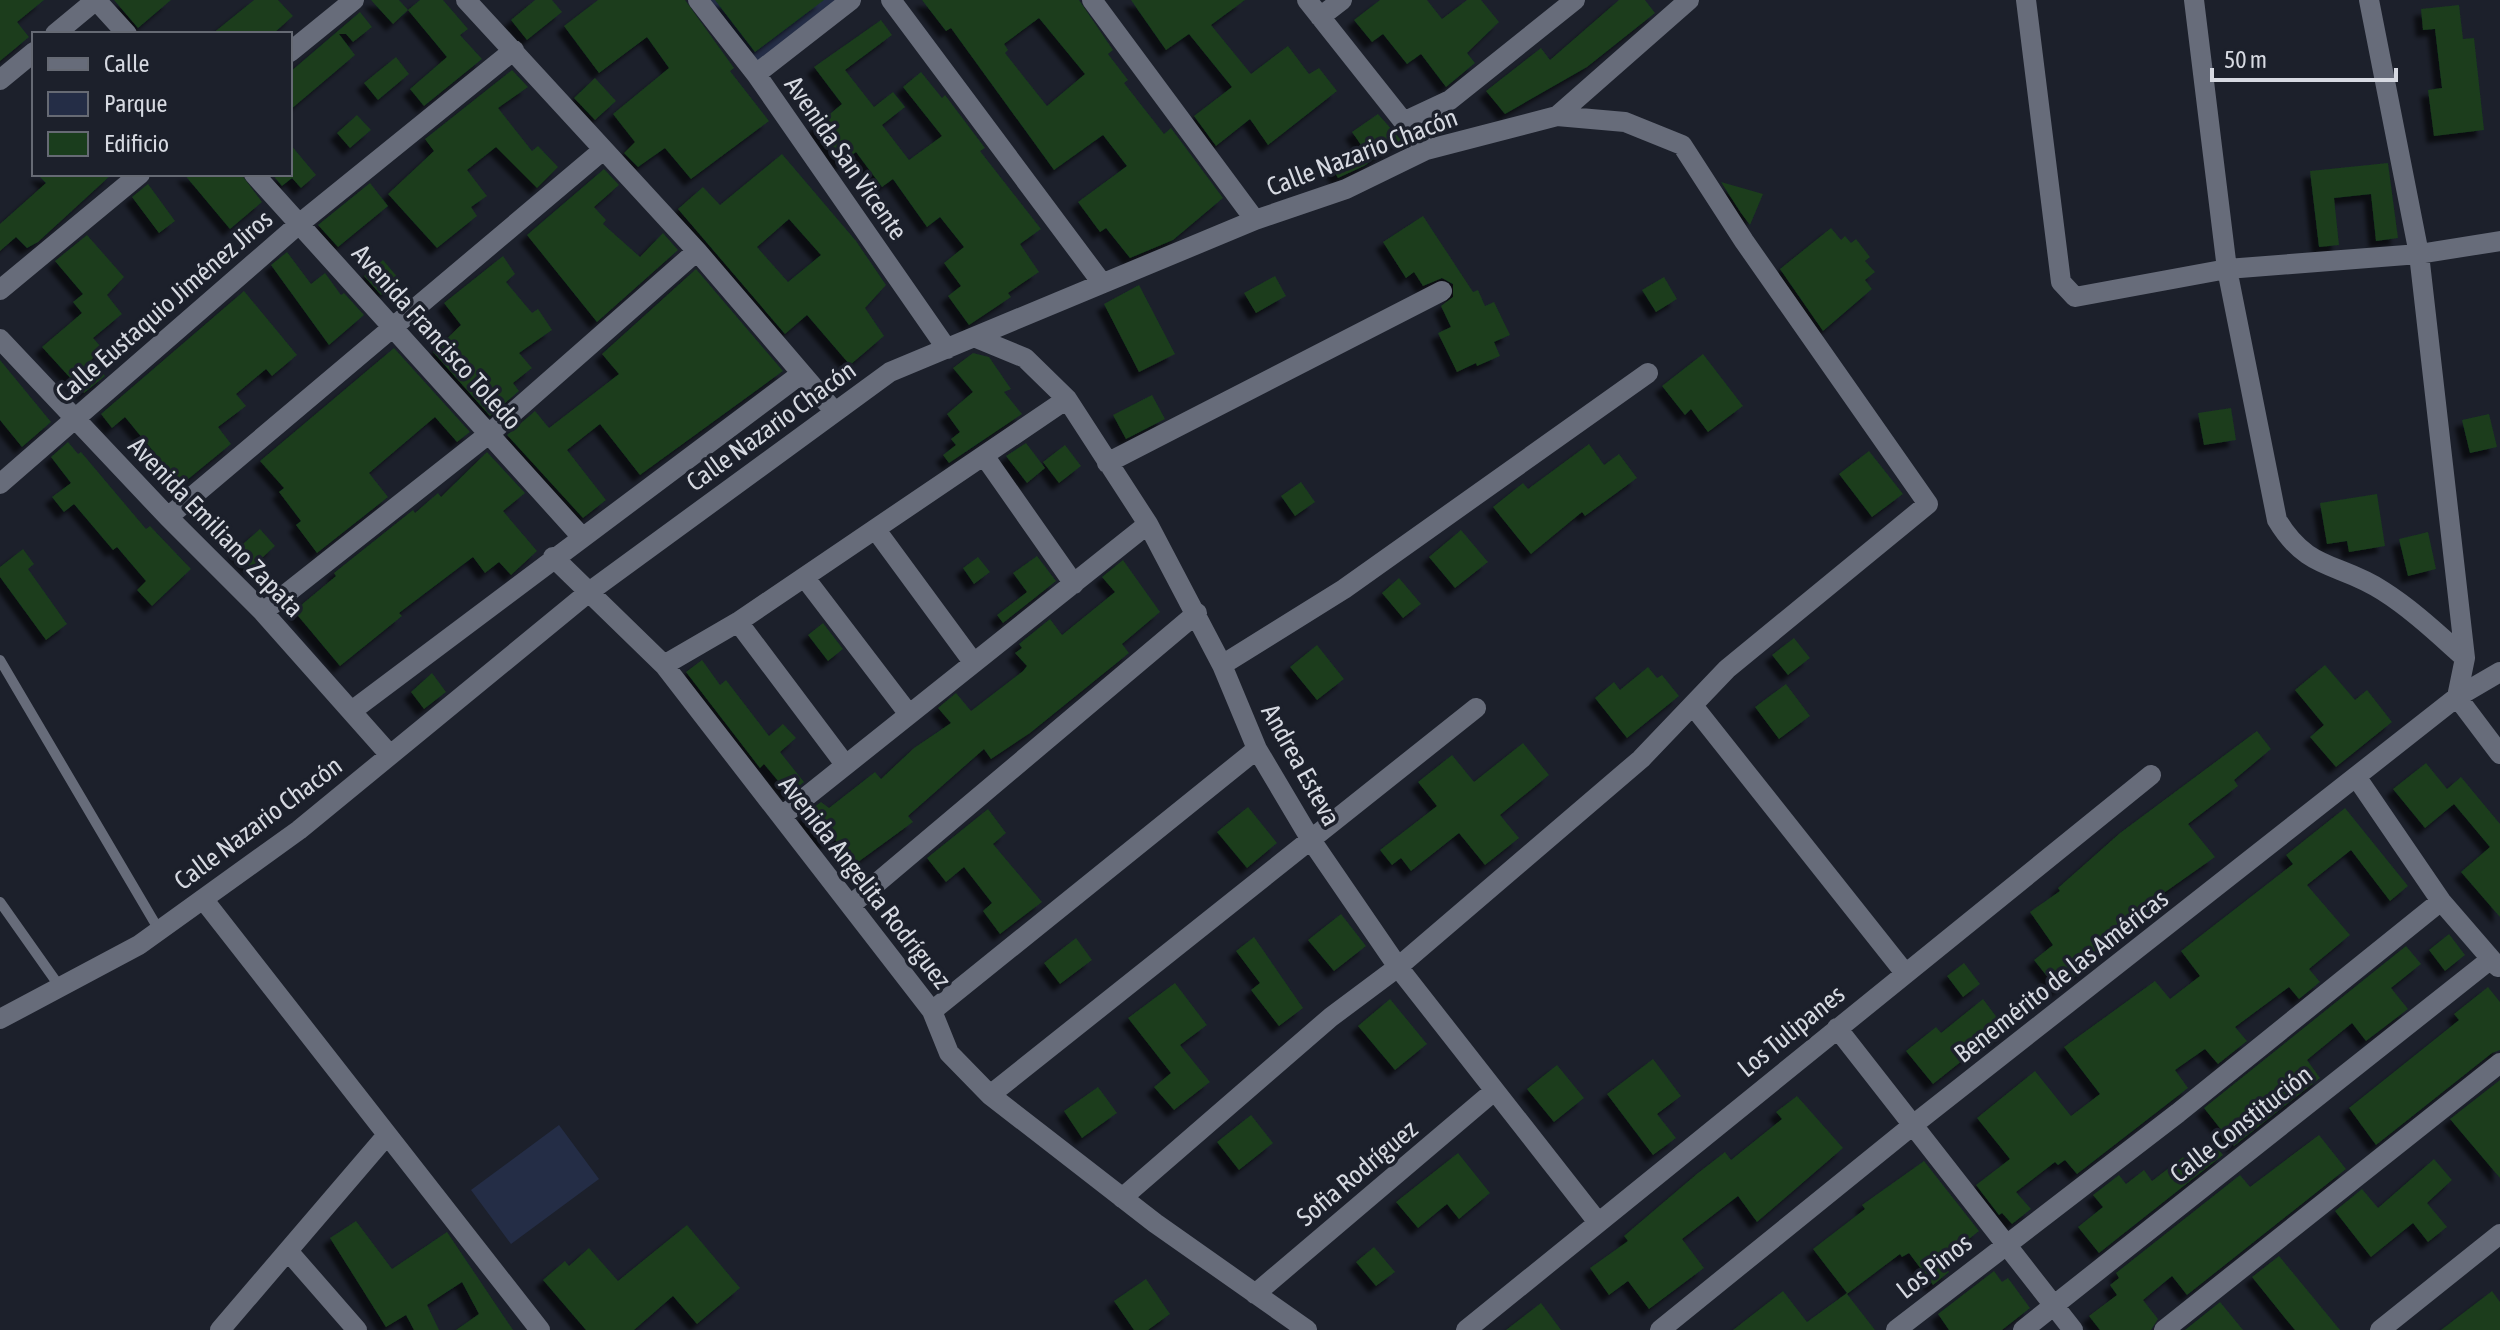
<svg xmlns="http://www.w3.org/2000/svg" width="2500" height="1330" viewBox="0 0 2500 1330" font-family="'Asap Condensed',sans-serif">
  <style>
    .green { fill: #242d46 }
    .building { fill: #1a3d1d; fill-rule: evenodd; filter: url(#shadow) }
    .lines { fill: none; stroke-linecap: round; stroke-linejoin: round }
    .lane { stroke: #676c7a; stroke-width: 10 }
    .street { stroke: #676c7a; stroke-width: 20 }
    .labels { text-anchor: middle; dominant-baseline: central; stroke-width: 7; stroke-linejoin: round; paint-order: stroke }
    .street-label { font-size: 26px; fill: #d6d9e1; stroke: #1c202b }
  </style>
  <defs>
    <filter id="shadow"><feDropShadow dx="-7" dy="7" stdDeviation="2" flood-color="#0009"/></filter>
  </defs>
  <rect width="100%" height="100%" fill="#1c202b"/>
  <path class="green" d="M698 0H851L756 74Z
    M559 1125 599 1179 511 1244 471 1190Z"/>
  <path class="building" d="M0 0H44L17 22 29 37 0 61Z
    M114 0H171L138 28Z
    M254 0H278L293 16 273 34H212Z
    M371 0H399L408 10 393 24Z
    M420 0H443L468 29 460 35 482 59 424 106 410 89 447 57 408 10Z
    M535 0H552L562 12 527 40 511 20Z
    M598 0H685L734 68 730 71 769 121 691 179 665 148 638 167 624 153 635 142 613 114 669 68 647 37 599 73 564 26Z
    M715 0H824L755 52Z
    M922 0H1079L1113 50 1108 54 1128 80 1124 83 1164 134 1171 128 1223 198 1173 240 1130 258 1106 228 1100 232 1078 202 1127 166 1103 135 1054 170 951 28 946 31ZM1039 18 1085 74 1047 106 1005 53 1008 50 1004 44Z
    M1131 0H1245L1211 25 1251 74 1288 46 1309 74 1319 68 1337 91 1268 145 1250 119 1216 146 1194 116 1232 87 1189 34 1166 50Z
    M1380 0H1427L1442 19 1467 0H1481L1499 22 1467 53 1475 63 1446 87 1421 54 1407 64 1383 34 1372 42 1354 20Z
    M1619 0H1645L1655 13 1587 67 1505 114 1486 91 1541 48 1550 60Z
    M2459 5 2463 39 2474 38 2484 130 2434 136 2428 90 2442 88 2435 29 2423 30 2421 9Z
    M360 12 372 27 353 42 346 34H339L355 55 290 110V72Z
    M881 20 892 35 845 70 874 107 893 92 905 107 882 125 909 160 942 136 903 87 921 72 942 98 945 95 985 148 980 151 1041 229 1020 244 1039 272 1008 293 1011 297 969 325 948 296 961 286 944 263 964 247 940 217 927 227 893 179 882 187 856 152 841 164 814 127 842 104 814 67Z
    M396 57 409 74 378 100 364 83Z
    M512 70 528 87 498 108 532 151 538 146 558 167 537 188 496 147 467 170 487 196 471 207 477 216 437 248 388 194 434 151 425 139Z
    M595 78 616 101 595 120 574 98Z
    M1378 114 1401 140 1364 166 1338 178 1329 162 1361 145 1352 132Z
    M357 115 371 130 350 148 337 133Z
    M290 144 316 175 301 188 292 178 282 186 272 174H290Z
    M782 154 856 241 886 285 865 308 884 336 850 365 807 315 785 334 678 209 703 187 720 205ZM789 219 821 255 788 282 757 247Z
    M2388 163 2398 238 2376 241 2371 194 2334 198 2339 245 2319 247 2310 171Z
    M604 169 619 185 594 207 606 220 603 224 640 257 663 233 678 250 597 322 527 235Z
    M37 174H112L38 242 27 248 16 237 0 251V224L46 183Z
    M184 174H241L262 202 230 229Z
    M1721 182 1763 194 1750 225 1741 213Z
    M370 183 388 206 338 247 318 225Z
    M148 184 175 221 159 233 132 197Z
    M1423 216 1473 292 1478 290 1485 306 1494 302 1510 335 1494 342 1500 356 1477 366 1476 363 1457 372 1438 333 1451 327 1441 306 1453 297V284L1442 278 1423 286 1414 272 1406 278 1383 242Z
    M1831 228 1841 240 1845 236 1851 243 1856 239 1870 257 1865 261 1875 272 1865 280 1872 289 1823 331 1780 269Z
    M87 235 124 277 107 295 122 314 93 338 103 349 91 360 105 376 84 393 42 347 82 313 73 302 83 294 55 261Z
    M287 252 311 284 325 273 341 295 344 293 364 315 329 345 271 265Z
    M503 256 515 274 506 282 532 313 538 309 552 330 519 353 532 368 513 383 519 391 490 416 433 352 461 325 444 303Z
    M383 260 399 279 381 295 364 276Z
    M696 269 783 371 640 475 600 424 567 450 606 500 583 518 507 435 535 411 549 428 619 374 602 354Z
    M1275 276 1286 296 1256 313 1244 293Z
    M1664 277 1677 299 1656 312 1642 290Z
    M1139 285 1175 354 1139 372 1104 304Z
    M244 291 297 355 272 376 266 369 236 394 246 406 218 427 231 444 181 485 125 417 112 428 101 414Z
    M394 348 470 432 457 442 435 417 369 473 388 497 317 553 296 525 301 521 279 492 284 488 260 461Z
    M973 353 989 357 1011 389 1004 392 1022 414 949 463 943 455 956 445 951 439 960 432 947 414 973 392 953 368Z
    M1703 354 1743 406 1708 432 1691 409 1685 415 1662 386Z
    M0 360 51 422 22 447 0 420Z
    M1152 395 1165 419 1126 439 1113 415Z
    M2231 408 2236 440 2204 445 2198 413Z
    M2489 414 2497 447 2470 453 2462 420Z
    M68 442 78 454 81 452 146 529 150 526 191 569 152 606 137 590 146 581 117 547 113 550 74 504 64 512 52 497 71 483 51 457Z
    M1026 443 1045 468 1027 483 1006 456Z
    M1589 444 1604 465 1619 454 1637 478 1585 516 1582 512 1531 554 1493 507 1523 483 1528 489Z
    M1065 445 1081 466 1059 483 1043 462Z
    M1869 451 1903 494 1872 517 1839 474Z
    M487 452 525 493 503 511 537 551 511 575 499 562 485 573 473 557 399 613 402 616 340 666 294 611 336 576 334 573 413 510 415 513 438 493 441 497Z
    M1301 482 1315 502 1295 516 1281 496Z
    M2377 494 2385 546 2349 552 2347 541 2327 544 2320 503Z
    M260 529 275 546 251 568 235 551Z
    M1461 530 1488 562 1455 588 1429 557Z
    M2428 532 2436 569 2408 576 2399 539Z
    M23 549 34 564 28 569 67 624 46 640 0 577V567Z
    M1037 556 1056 581 1003 623 997 615 1027 592 1013 573Z
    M978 557 990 572 974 584 963 568Z
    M1123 560 1160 612 1122 644 1129 653 1030 733 991 759 984 749 908 816 913 822 854 865 833 837 822 845 803 819 805 814 821 802 829 808 875 772 881 779 914 748 951 723 938 708 956 693 971 711 1023 671 1027 666 1015 653 1022 648 1019 644 1050 619 1062 635 1115 592 1102 577Z
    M1399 578 1421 604 1403 618 1382 593Z
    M823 623 843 649 828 661 808 635Z
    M1794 638 1810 658 1788 675 1772 655Z
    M1317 645 1344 679 1317 700 1290 667Z
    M702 660 720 685 726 680 769 736 783 724 796 738 780 752 804 782 789 794 764 764 760 768 686 672Z
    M2325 665 2355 700 2367 690 2392 722 2336 767 2310 737 2324 725 2295 690Z
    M1648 667 1657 678 1662 675 1679 696 1627 738 1595 698 1614 682 1620 690Z
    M432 673 446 692 424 709 411 692Z
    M1786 684 1810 716 1779 739 1755 707Z
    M2257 731 2271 749 2234 780 2238 786 2188 824 2215 857 2151 902 2155 906 2088 958 2092 963 2058 990 2034 960 2053 945 2030 912 2060 891 2058 888 2120 833Z
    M1523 743 1549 775 1500 815 1519 838 1485 865 1459 833 1411 871 1401 858 1392 865 1380 850 1437 806 1418 782 1452 755 1474 782Z
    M2426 763 2447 789 2461 777 2500 824V917L2461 872 2490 847 2454 804 2425 828 2393 789Z
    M1248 807 1277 843 1247 868 1217 832Z
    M2345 808 2408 886 2390 901 2351 850 2307 885 2350 935 2309 969 2320 982 2299 999 2289 987 2235 1027 2247 1041 2218 1064 2205 1049 2175 1070 2188 1088 2077 1174 2065 1160 2058 1165 2055 1162 2016 1192 2031 1209 2012 1224 2002 1213 1999 1215 1976 1185 2010 1159 1977 1118 2035 1071 2071 1116 2100 1094 2064 1047 2155 981 2170 999 2200 976 2181 951 2293 864 2286 855Z
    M988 809 1006 833 993 844 1042 902 1000 934 983 911 992 903 964 867 946 882 927 858Z
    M1341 914 1366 946 1334 971 1308 940Z
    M2449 934 2465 955 2445 971 2429 950Z
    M1254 937 1303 1008 1279 1026 1251 990 1260 983 1236 951Z
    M1076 938 1092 960 1060 984 1044 963Z
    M2406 946 2421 964 2391 988 2408 1009 2366 1041 2352 1023 2307 1060 2320 1078 2234 1146 2204 1108Z
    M1964 963 1980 984 1963 997 1947 976Z
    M1175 983 1207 1025 1180 1045 1210 1082 1174 1110 1154 1087 1171 1073 1128 1018Z
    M2488 987 2500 1002V1050L2492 1053 2376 1145 2349 1108 2459 1020 2454 1014Z
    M1390 999 1427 1044 1395 1070 1358 1026Z
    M1983 999 2007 1031 1990 1044 1987 1041 1933 1084 1906 1051 1936 1027 1941 1033Z
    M1653 1059 1681 1096 1657 1114 1676 1138 1653 1155 1607 1094Z
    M1557 1065 1584 1098 1554 1122 1527 1089Z
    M2500 1080V1178L2450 1119Z
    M1098 1087 1117 1113 1082 1138 1064 1111Z
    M1797 1096 1843 1148 1757 1222 1738 1196 1682 1239 1704 1268 1649 1309 1628 1281 1609 1295 1590 1268 1628 1241 1624 1236 1698 1173 1725 1152 1731 1160 1782 1119 1776 1112Z
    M1251 1115 1273 1143 1239 1170 1217 1142Z
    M2319 1135 2346 1169 2187 1295 2172 1276 2143 1300 2158 1319 2151 1330H2100L2089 1316 2117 1295 2110 1285 2119 1278 2116 1273 2240 1175 2250 1187Z
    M2214 1144 2223 1155 2099 1253 2078 1227 2103 1207 2093 1195 2119 1175 2126 1184 2144 1170 2152 1181 2183 1157 2188 1163Z
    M1458 1153 1490 1193 1459 1219 1447 1204 1418 1228 1396 1202Z
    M2434 1159 2452 1180 2427 1203 2447 1227 2428 1242 2413 1223 2371 1257 2335 1211 2362 1189 2378 1208Z
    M1924 1161 1979 1231 1941 1261 1949 1272 1933 1285 1909 1253 1902 1257 1900 1254 1847 1294 1875 1330H1733L1783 1291 1807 1322 1847 1293 1813 1249 1865 1209 1862 1205Z
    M356 1221 392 1269 447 1232 513 1330H456L479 1314 462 1282 427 1305 439 1330H414L406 1315 386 1327 330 1238Z
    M687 1225 740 1288 697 1324 673 1296 634 1330H586L543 1280 565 1261 569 1266 589 1248 618 1281Z
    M1374 1247 1395 1272 1376 1286 1356 1262Z
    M2279 1256 2312 1296 2340 1330H2295L2285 1318 2252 1277Z
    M1994 1271 2002 1282 2008 1278 2030 1308 2002 1330H1949L1938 1314Z
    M1146 1279 1170 1314 1148 1330H1134L1114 1301Z
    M2492 1291 2500 1302V1330H2441Z
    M2220 1302 2243 1330H2185Z
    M1541 1303 1561 1330H1506Z"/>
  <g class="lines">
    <path class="lane" d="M0 660 159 930
      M0 902 60 987"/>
    <path class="street" d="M96 0 127 34
      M466 0 697 251 834 411
      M698 0 756 74 947 349
      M891 0 1102 283
      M1092 0 1255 220
      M1307 0 1426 150
      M2026 0 2061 282 2075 297 2227 269 2419 254 2500 241
      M2194 0 2227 269 2277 520C2308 572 2339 562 2383 591 2413 610 2439 635 2465 658
      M2369 0 2419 254 2465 658 2457 697 2500 754
      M1320 17 1342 0
      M55 34 96 0
      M290 52 354 0
      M756 74 851 0
      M0 80 34 52
      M1557 116 1689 0
      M1403 122 1450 100 1575 0
      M254 174 581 536
      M0 290 140 174
      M974 337 1025 358 1067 399 1148 524 1222 665 1257 749 1311 840 1398 967 1597 1221
      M0 339 168 517 263 612 390 755
      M985 457 1074 584
      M1107 463 1442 291
      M0 484 299 224 514 50
      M168 517 603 150
      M876 530 973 662
      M553 557 664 665 932 1011 949 1053 990 1095 1155 1223 1307 1330
      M805 578 908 713
      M263 612 490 433 697 251
      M738 622 844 763
      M664 665 738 622 1067 399
      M1222 665 1344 589 1648 373
      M1694 707 1905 973
      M353 710 801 374
      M2357 778 2441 901 2498 967
      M782 816 1148 524
      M203 899 540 1330
      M852 904 1197 613
      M932 1011 1257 749
      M0 1019 139 945 299 830 589 592 890 372 1255 220 1346 189 1426 150 1557 116 1625 122 1682 145 1744 241 1928 504 1727 669 1641 759 1398 967 1331 1017 1122 1198
      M1837 1028 2073 1330
      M990 1095 1476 708
      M288 1251 357 1330
      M1255 1294 1493 1092
      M220 1330 387 1135
      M1466 1330 2151 775
      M1660 1330 1913 1125 2457 697 2500 672
      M1896 1330 2178 1113 2441 901
      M2023 1330 2491 959
      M2164 1330 2500 1063
      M2380 1330 2500 1234"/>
  </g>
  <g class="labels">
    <g class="street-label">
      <text transform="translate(1362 152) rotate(-21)">Calle Nazario Chacón</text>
      <text transform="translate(846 158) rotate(55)">Avenida San Vicente</text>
      <text transform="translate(164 306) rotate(-41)">Calle Eustaquio Jiménez Jiros</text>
      <text transform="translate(437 337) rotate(48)">Avenida Francisco Toledo</text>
      <text transform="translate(771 426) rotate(-36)">Calle Nazario Chacón</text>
      <text transform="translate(216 527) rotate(46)">Avenida Emiliano Zapata</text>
      <text transform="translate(1301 765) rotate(61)">Andrea Esteva</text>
      <text transform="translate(258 823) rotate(-37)">Calle Nazario Chacón</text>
      <text transform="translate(865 882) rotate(52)">Avenida Angelita Rodríguez</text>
      <text transform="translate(2061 976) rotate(-38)">Benemérito de las Américas</text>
      <text transform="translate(1791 1031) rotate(-39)">Los Tulipanes</text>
      <text transform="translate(2241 1124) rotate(-38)">Calle Constitución</text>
      <text transform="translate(1357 1173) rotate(-40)">Sofia Rodríguez</text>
      <text transform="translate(1934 1266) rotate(-38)">Los Pinos</text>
    </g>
  </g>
  <rect x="32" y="32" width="260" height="144" fill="#1c202b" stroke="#666a74" stroke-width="2"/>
  <rect x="48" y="58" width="40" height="12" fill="#676c7a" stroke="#666a74" stroke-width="2"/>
  <text x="104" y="72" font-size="24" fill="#d6d9e1">Calle</text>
  <rect x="48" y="92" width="40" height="24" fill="#242d46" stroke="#666a74" stroke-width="2"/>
  <text x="104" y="112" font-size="24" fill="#d6d9e1">Parque</text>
  <rect x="48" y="132" width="40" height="24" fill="#1a3d1d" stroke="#666a74" stroke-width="2"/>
  <text x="104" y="152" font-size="24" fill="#d6d9e1">Edificio</text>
  <path d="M2212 68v12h184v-12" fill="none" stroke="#d6d9e1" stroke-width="4"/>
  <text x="2224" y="68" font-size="24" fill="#d6d9e1" stroke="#1c202b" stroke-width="6" paint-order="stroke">50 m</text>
</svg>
